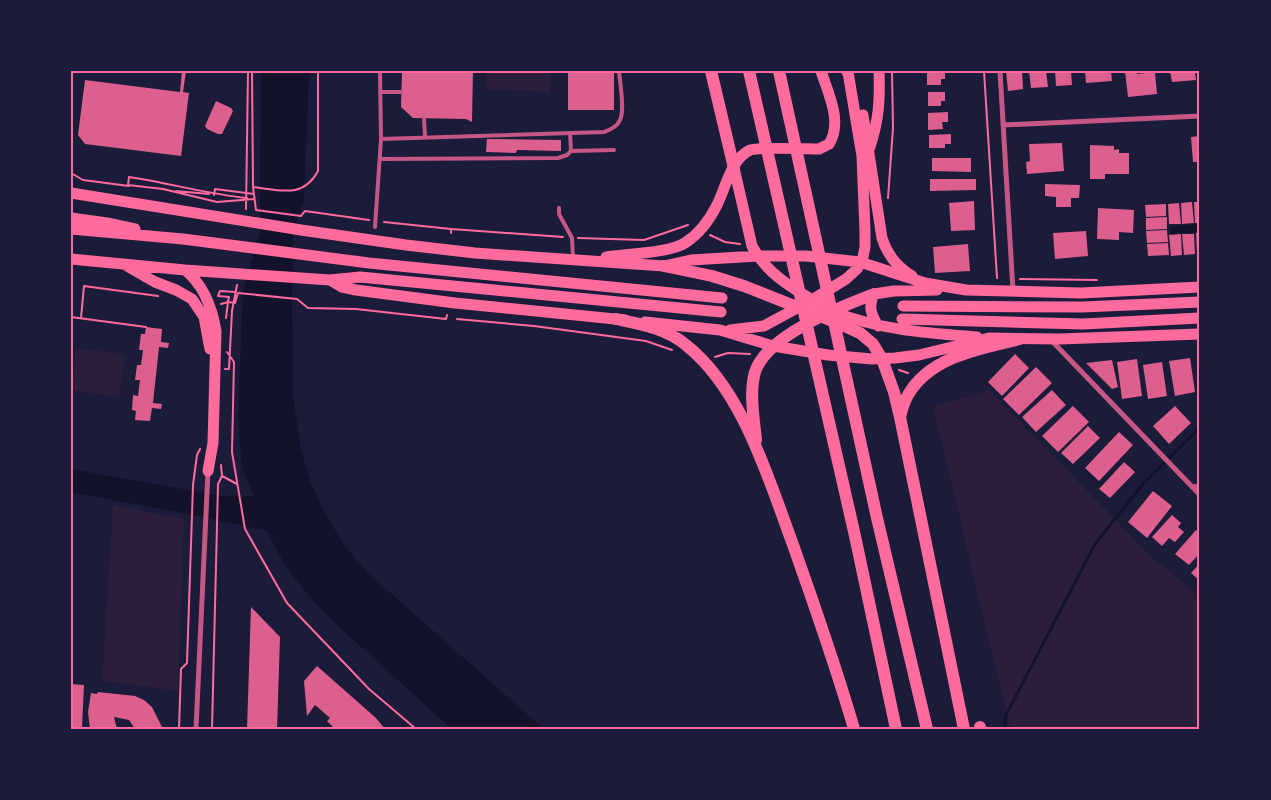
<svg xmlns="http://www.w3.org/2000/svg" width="1271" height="800" viewBox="0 0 1271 800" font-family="'Noto Sans',sans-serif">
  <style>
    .green { fill: #2a1e3b }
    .water { fill: #12122b }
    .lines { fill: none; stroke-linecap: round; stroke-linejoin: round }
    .stream { stroke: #12122b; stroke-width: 3 }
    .building { fill: #dd5f8e }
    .path { stroke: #ff6b9d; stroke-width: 2 }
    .service { stroke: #c65784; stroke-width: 4 }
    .minor { stroke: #c65784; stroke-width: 5 }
    .trunk { stroke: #ff6b9d; stroke-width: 11 }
    .motorway { stroke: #ff6b9d; stroke-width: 12 }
    .neatline { fill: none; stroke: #ff6b9d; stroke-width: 2 }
  </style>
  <rect width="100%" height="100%" fill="#1b1b3a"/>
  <path class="green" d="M486 71H551L550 92 486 89Z
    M76 348 125 354 119 397 71 390Z
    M989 390 1150 555 1200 597V729H1010L933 406Z
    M113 505 184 519 178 691 102 681Z"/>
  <path class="water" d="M261 71H309L304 199 293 236 292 296 293 396 301 449 310 481 324 512 344 545 369 574 544 729H452C424 704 397 679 369 654 330 618 288 582 268 531L193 515 71 492V469L221 496H254L242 468 238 417 243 290 260 232Z
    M1200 224V232L1170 234V227Z"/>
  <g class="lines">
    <path class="stream" d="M1004 729 1006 715 1095 544 1142 485 1200 428"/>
  </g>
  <path class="building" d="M182 71H186L183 92 189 93 181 156 85 144 78 135 85 80 180 92Z
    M402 71H473L472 122 466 119 413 118 401 107Z
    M568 71H614V110H568Z
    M927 71H945V79H941V85H927Z
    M1006 71H1022L1023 89 1008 91Z
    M1029 71H1046L1048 87 1031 88Z
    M1055 71H1071L1072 85 1056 86Z
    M1085 71H1111L1112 81 1086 83Z
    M1125 71H1136L1137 74 1155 72 1157 94 1128 97Z
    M1170 71H1195L1196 80 1172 82Z
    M928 92H945V101H941V106H928Z
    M216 101 231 108 233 111 222 134H218L207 129 205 126Z
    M948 112V122H942L943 129 928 130V113Z
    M951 134V144H945V148H929V135Z
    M1200 136V162H1193L1191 137Z
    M487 139 561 140V151L517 150 516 153 486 152Z
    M1062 143 1064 171 1027 174 1026 162 1030 161 1029 144Z
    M1090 145 1114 146V150L1119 149V153H1129V174H1105V179H1090Z
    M932 158H971V172L932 171Z
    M930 179H976V190L930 191Z
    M1045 184 1080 185 1079 198H1071V207H1056V197L1045 196Z
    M974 201 975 230 951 231 949 203Z
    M1192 202 1194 223 1182 224 1181 203Z
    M1194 202H1200V223H1195Z
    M1179 203 1181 224H1169L1168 204Z
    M1166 204V216L1146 217 1145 205Z
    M1098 208 1134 210 1133 233 1119 232V240L1097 239Z
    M1167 217V229L1146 230V218Z
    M1167 230 1168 242 1147 243 1146 231Z
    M1086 231 1088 256 1055 259 1053 233Z
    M1196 233H1200V254H1197Z
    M1181 234 1182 255 1171 256 1169 235Z
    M1182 234H1194L1195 254 1184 255Z
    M1168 243 1169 255 1148 256 1147 244Z
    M968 244 970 271 935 273 933 247Z
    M146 327 162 329 161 342 169 343 168 348 159 347 153 403 162 404 161 409 152 408 150 421 135 420 136 411 132 410 133 395 138 396 140 380H135L137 365H141L143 350H139L141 334H145Z
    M1015 354 1029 368 1002 396 988 382Z
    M1190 358 1195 392 1175 396 1169 361Z
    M1137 359 1142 396 1122 399 1117 362Z
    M1112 360 1118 387 1112 389 1086 363Z
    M1162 362 1167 396 1148 399 1143 365Z
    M1036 367 1052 383 1019 415 1003 399Z
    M1052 390 1066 405 1036 432 1022 417Z
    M1073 406 1089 422 1058 452 1042 436Z
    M1175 406 1191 423 1169 444 1153 426Z
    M1088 426 1100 438 1073 464 1061 453Z
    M1119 432 1133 445 1099 481 1085 468Z
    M1124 462 1135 472 1110 498 1099 489Z
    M1153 491 1172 506 1147 538 1128 522Z
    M1172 515 1181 523 1178 527 1184 532 1175 542 1169 538 1162 546 1152 537Z
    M1196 530 1200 533V553L1189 565 1175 554Z
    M1200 563V581L1191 573Z
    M251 607 280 637 277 729H247Z
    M317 666 376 718 385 729H335L327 721 330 718 315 705 307 716 304 681Z
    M71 684 84 685 82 729H71Z
    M98 692 135 696 144 700 152 707 163 729H135L129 720 114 717 117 729H90L88 712 91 693 97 694Z"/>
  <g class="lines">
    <path class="path" d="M252 71 253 187 256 210 301 216 305 211 369 220
      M984 71 997 278
      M71 173 83 180 129 186
      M253 187C280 190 303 199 318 171V71
      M176 191 209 194
      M214 195 215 189 254 194
      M247 198C207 194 169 183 129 177L128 185 163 189 217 202 254 199
      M888 198 893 128 892 71
      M246 209 248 71
      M384 222 451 229V233
      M451 229 563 237
      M710 235 725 242 740 244
      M578 238 644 240 688 225
      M1020 279 1097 280
      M236 292 220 291 218 296 229 297 228 302 235 303 238 293 297 299 308 308 356 309 446 319 447 315
      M221 304 228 302 226 318
      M71 317 146 327
      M81 318 84 286 158 296
      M457 319 534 326 646 341 672 350
      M227 352 234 362 232 452 245 529 287 603 369 689 416 729
      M715 357 728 353 750 354
      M225 369H229L232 311 237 285
      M899 370 908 373
      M221 465 222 476
      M222 476 237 484
      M179 729 181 669 187 663 193 485 197 455 200 449
      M212 729 218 484 222 476"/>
    <path class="service" d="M380 92H402
      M424 118 425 137
      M570 133 571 151
      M381 139 604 132C610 130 617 127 620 120 625 110 620 83 619 71
      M380 159 558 158 567 155 571 151 614 150
      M559 208V214L572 238 573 258
      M375 227 381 139 380 71"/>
    <path class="minor" d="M1000 71 1013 291
      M1003 125 1200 116
      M1051 340 1200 495
      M1192 487 1200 486
      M196 729 208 471"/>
    <path class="trunk" d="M863 115 882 238C887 254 897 267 912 276
      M870 147C879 119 880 100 879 71
      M734 168 752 246C764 268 780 280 801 293 811 299 822 307 834 312 880 330 928 333 977 337
      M71 193 301 230 406 245 475 253 664 266 691 260 758 256H806L860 262 925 283 966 290 1081 293 1200 287
      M71 218 107 223 135 229
      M71 229 183 239 369 263 722 298
      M606 257C626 254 669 253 685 243 699 234 710 219 717 205 726 187 731 159 750 150 756 147 808 149 819 149L829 144C843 122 828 93 821 71
      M71 259 185 270 330 280 360 277 721 312
      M127 266 155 282 176 290 192 299 204 317 210 349
      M185 270C204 285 212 307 216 331L213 443 208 471
      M330 280 342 287 356 290 455 303 625 320
      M903 306 1082 307 1200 302
      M902 319 1083 324 1200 318
      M645 322 720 330 773 346 828 355 872 359 895 358 919 355 989 338 1059 339 1200 334
      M878 326C871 314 868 307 874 294L894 291 937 290
      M730 330 764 326 812 300 846 279 857 269 863 257 865 247V231L862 156 848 72"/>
    <path class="motorway" d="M711 71 734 168
      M749 71 855 536 896 729
      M779 71 877 518 927 729
      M847 71 848 72
      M664 266 712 276 744 286 840 324 860 333 873 344 882 359 894 392 900 417 964 729
      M616 319C640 324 666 328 686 345 742 389 768 477 792 542 814 604 836 666 854 729
      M900 417C902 409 904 401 908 395 930 356 980 349 1020 339
      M756 440C754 419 749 393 755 372 767 335 840 307 874 294
      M980 727V729"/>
  </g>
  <rect width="1271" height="800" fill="none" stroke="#1b1b3a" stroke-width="145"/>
  <rect x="72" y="72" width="1126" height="656" class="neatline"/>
</svg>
